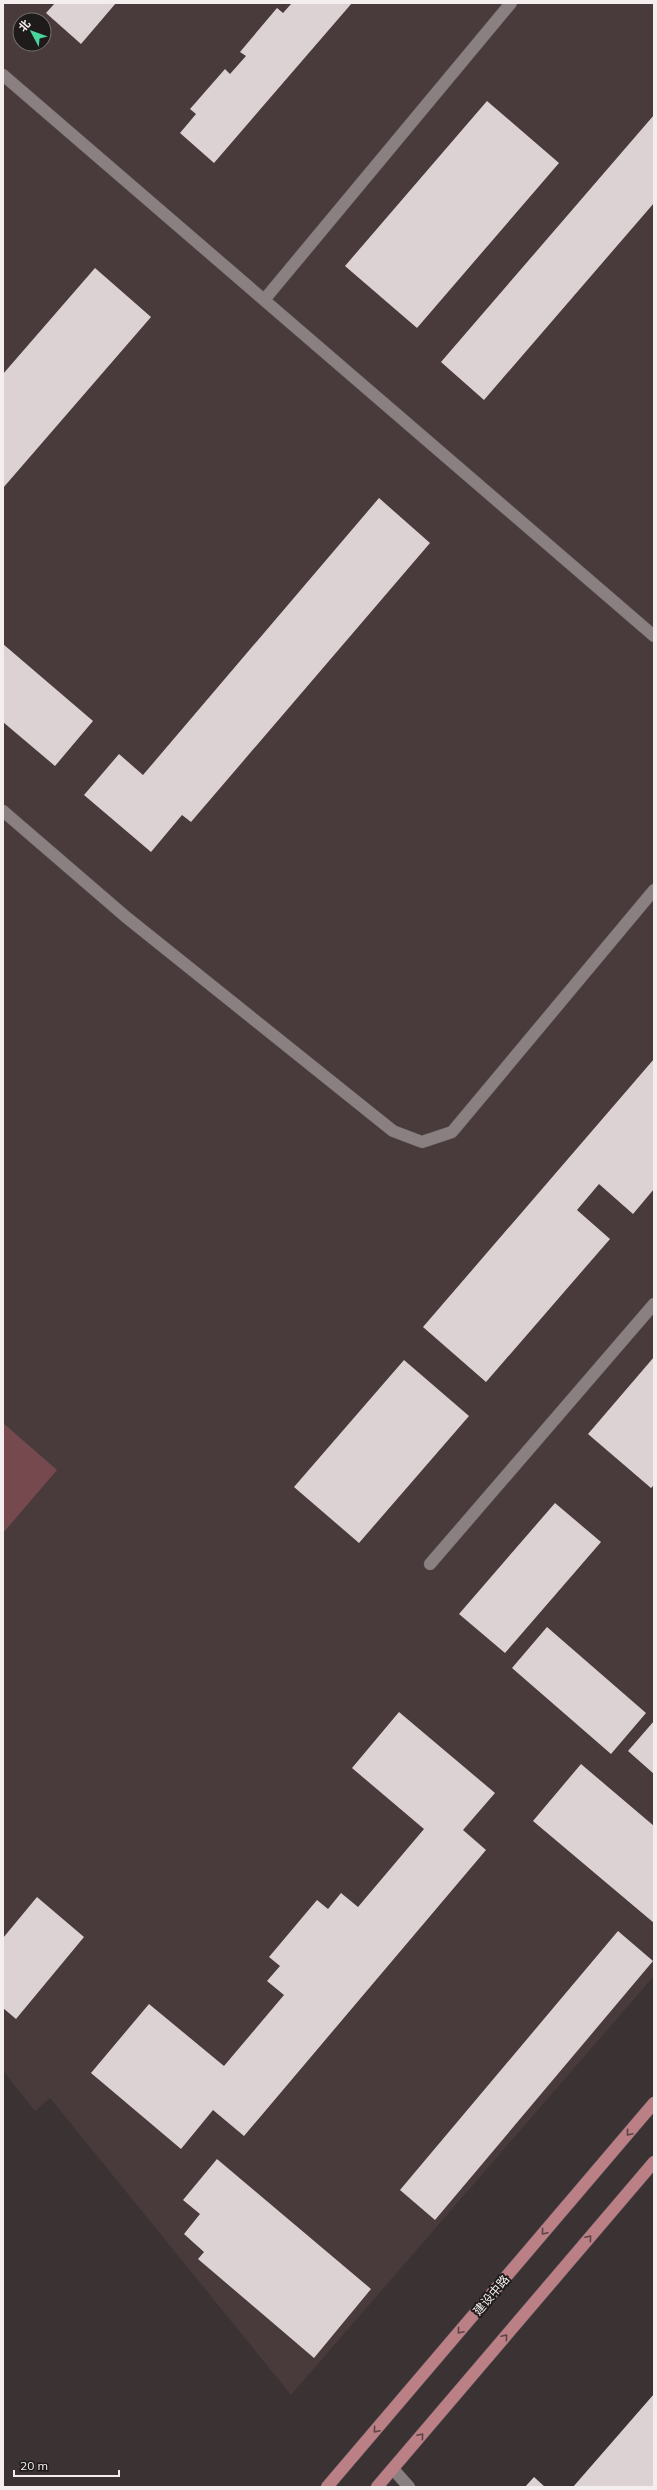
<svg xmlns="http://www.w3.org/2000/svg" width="657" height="2490" viewBox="0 0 657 2490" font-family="Mulish,'Noto Sans SC',sans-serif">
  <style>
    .built { fill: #493a3c; fill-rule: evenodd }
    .green { fill: #76494e }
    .building { fill: #ddd2d3 }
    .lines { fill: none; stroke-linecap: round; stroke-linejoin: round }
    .minor-casing { stroke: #585151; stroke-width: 13 }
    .major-casing { stroke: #585151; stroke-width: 13 }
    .minor { stroke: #8a8081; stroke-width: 12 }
    .major { stroke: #bb7f86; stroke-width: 12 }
    .oneway { stroke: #5d4346 }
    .labels { text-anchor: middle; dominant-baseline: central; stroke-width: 4; stroke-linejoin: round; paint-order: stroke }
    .street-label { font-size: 12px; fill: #f4eeef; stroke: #1f1b1b }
  </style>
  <rect width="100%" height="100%" fill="#3a3233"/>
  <path class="built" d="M3 3H654V1976L291 2395 50 2098 35 2111 3 2071ZM20 20H44V44H20Z"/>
  <path class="green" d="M3 1423 57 1470 3 1533Z"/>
  <path class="building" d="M55 3H116L81 44 46 13Z
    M292 3H352L214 163 180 133 196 114 190 109 225 69 230 74 246 56 240 52 277 8 283 13Z
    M487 101 559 163 417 328 345 266Z
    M654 115V203L484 400 441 362Z
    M95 268 151 317 3 488V374Z
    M379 498 430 543 191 822 182 815 151 852 84 795 119 754 143 775Z
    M3 644 93 721 55 766 3 722Z
    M654 1059V1189L633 1214 599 1184 577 1210 610 1239 486 1382 423 1327Z
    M654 1357V1485L651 1488 588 1434Z
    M404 1360 469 1416 359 1543 294 1487Z
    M555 1503 601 1542 505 1653 459 1614Z
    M547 1627 646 1713 611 1754 512 1668Z
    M399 1712 495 1793 463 1830 486 1850 244 2136 213 2110 181 2149 91 2073 149 2004 224 2066 284 1995 267 1981 280 1966 269 1957 317 1900 328 1909 341 1893 358 1907 424 1829 352 1768Z
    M654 1721V1774L628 1751Z
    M581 1764 654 1826V1923L533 1821Z
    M37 1897 84 1937 16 2019 3 2008V1938Z
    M618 1931 653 1961 435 2220 400 2190Z
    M217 2159 371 2289 314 2358 198 2259 204 2252 184 2234 200 2214 183 2200Z
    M654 2394V2487H573Z
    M534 2477 545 2487H525Z"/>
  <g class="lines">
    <g class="minor-casing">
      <path id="minor" d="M3 75 654 636
        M264 300 511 3
        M3 811 126 917 393 1131 422 1142 452 1132 654 890
        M430 1564 654 1304
        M393 2469 409 2487"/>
    </g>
    <g class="major-casing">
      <path id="major" d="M327 2487 654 2103
        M377 2487 654 2162"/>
    </g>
    <use href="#minor" class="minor"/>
    <use href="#major" class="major"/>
  </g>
  <defs><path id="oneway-chevron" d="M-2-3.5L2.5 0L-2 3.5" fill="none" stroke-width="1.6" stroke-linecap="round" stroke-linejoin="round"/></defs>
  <g class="oneway">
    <use href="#oneway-chevron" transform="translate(629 2133) rotate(130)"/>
    <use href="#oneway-chevron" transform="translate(544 2232) rotate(130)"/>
    <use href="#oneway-chevron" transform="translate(589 2238) rotate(-50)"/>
    <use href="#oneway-chevron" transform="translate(460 2331) rotate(130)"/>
    <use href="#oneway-chevron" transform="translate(505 2337) rotate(-50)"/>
    <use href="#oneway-chevron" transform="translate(376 2430) rotate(130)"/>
    <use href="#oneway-chevron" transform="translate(421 2436) rotate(-50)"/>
  </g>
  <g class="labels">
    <g class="street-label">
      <text transform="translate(491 2295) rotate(-50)">建设中路</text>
    </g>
  </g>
  <rect width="657" height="2490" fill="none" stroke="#f4eeef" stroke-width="8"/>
  <g transform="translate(32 32) rotate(311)"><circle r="19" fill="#1f1b1b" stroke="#746f70"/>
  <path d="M0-3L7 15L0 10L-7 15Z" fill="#4ad49c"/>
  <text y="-6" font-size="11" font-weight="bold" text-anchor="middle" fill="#f4eeef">北</text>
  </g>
  <path d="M14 2470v6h105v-6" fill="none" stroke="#f4eeef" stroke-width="2"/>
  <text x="20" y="2470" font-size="12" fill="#f4eeef" stroke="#1f1b1b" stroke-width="3" paint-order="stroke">20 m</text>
</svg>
